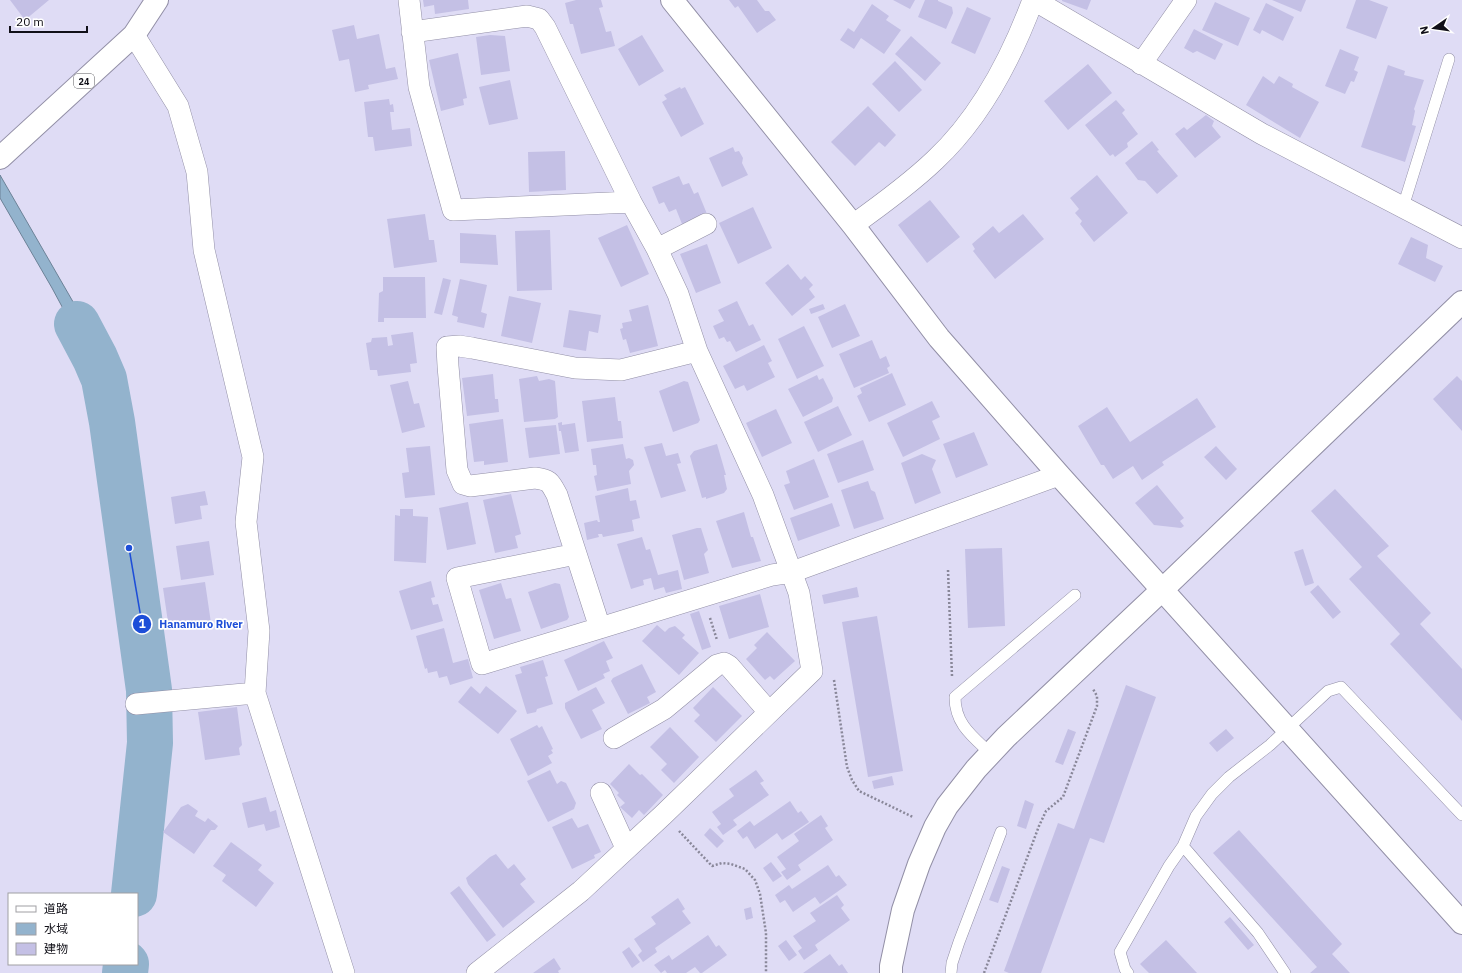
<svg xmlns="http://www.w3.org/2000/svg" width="1462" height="973" viewBox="0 0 1462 973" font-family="'IBM Plex Sans','Noto Sans JP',sans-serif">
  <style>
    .water { fill: #93b3cd; stroke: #6c8297 }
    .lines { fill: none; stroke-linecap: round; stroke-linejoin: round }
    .river { stroke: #93b3cd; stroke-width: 46 }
    .building { fill: #c4c0e5 }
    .lane-casing { stroke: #928fa6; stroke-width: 12 }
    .street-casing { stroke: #928fa6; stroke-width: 22 }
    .secondary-casing { stroke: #928fa6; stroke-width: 24 }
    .primary-casing { stroke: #928fa6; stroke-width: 24 }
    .path { stroke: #898799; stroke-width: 2.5; stroke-dasharray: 2 2; stroke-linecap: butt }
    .lane { stroke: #fff; stroke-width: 11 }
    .street { stroke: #fff; stroke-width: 21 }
    .secondary { stroke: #fff; stroke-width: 22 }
    .primary { stroke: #fff; stroke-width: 22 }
    .labels { text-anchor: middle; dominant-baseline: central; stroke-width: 3.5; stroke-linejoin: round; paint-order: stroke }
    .shield { fill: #fff; stroke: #58585d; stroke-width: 1 }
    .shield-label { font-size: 9px; font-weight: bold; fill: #111018 }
    .leader { fill: none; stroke: #1d4ed8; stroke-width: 1.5 }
    .callout-dot { fill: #1d4ed8; stroke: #fff; stroke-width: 1.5 }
    .mark-label { font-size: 12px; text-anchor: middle; font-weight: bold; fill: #fff }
    .callout-label { font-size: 11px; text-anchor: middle; font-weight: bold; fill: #1d4ed8; stroke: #fff; stroke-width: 3.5; stroke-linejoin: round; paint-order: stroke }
  </style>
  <rect width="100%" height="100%" fill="#dfdcf5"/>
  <path class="water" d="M0 175 91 333 111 377 98 384 88 355 52 288 0 198Z"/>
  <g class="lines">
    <path class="river" d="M77 324 95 358 104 379 112 422 149 690 150 743 134 894
      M125 973 126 964"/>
  </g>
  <path class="building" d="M10 0H49L25 20Z
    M423 0H468L469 9 435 14 434 5 424 7Z
    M576 0H601L603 7 599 8 606 32 611 31 615 46 581 54 573 24H570L565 3Z
    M729 0H757L765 11H769L776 20 757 33 738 6 735 8Z
    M893 0H915L910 9Z
    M925 0H938V1L952 7 953 13 946 29 918 17Z
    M1062 0H1091L1087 10 1062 1Z
    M1272 0H1306L1301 12Z
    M1356 0H1369L1388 7 1376 39 1346 28Z
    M1215 2 1250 18 1238 46 1202 30Z
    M1266 3 1294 17 1283 41 1262 30 1260 34 1253 30Z
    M872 4 889 16 886 20 901 30 884 54 861 38 854 49 840 40 848 28 854 32Z
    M967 7 991 18 975 54 951 43Z
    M354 25 357 39 379 34 386 69 395 67 398 79 368 85 369 89 355 92 349 59 339 61 332 30Z
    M1194 29 1223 44 1215 60 1197 51 1193 53 1184 48Z
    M490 35 505 36 510 71 481 75 476 37Z
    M642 35 664 71 639 86 618 49Z
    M911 36 941 63 925 81 895 54Z
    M1340 49 1359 57 1354 70 1358 72 1354 82 1351 81 1345 94 1325 86Z
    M458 53 467 98 463 99 464 105 441 111 429 60Z
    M895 61 922 90 899 112 872 84Z
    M1088 64 1112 93 1068 130 1044 101Z
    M1388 65 1405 71 1404 75 1424 80 1414 109 1415 111 1412 125 1416 126 1405 162 1361 147Z
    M1263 76 1274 84 1279 76 1293 84 1292 87 1319 102 1300 138 1246 105Z
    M510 80 518 119 489 125 479 87Z
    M680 87 681 89 685 87 704 124 681 137 662 102 667 99 664 95Z
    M389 99 390 105 393 104 394 112H390L392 130 410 128 412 146 375 151 373 137H368L364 102Z
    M1116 100 1125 110 1122 113 1138 134 1127 143 1128 147 1115 157 1113 154 1110 156 1085 125Z
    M868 106 896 135 885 147 879 142 855 166 831 142Z
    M1206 115 1214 121 1212 126 1221 137 1195 158 1175 134 1184 127 1187 130Z
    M1152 141 1159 150 1157 151 1178 176 1157 194 1145 181 1138 180 1125 163Z
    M733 147 735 152 739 151 743 158 742 163 748 175 722 187 709 158Z
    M565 151 566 190 529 192 528 152Z
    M1097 175 1128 213 1094 242 1080 224 1082 221 1075 213 1079 209 1070 198Z
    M679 176 683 185 689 183 694 194 698 192 707 214 682 224 676 209 669 212 664 202 659 204 652 187Z
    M930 200 960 237 927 263 898 225Z
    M753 207 772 248 738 264 719 223Z
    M425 214 429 240H434L437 262 394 268 387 219Z
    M1023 214 1044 239 995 279 973 251 975 249 972 244 993 226 999 233Z
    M627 225 649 274 621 287 598 238Z
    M550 230 552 290 517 291 515 231Z
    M460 233 496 235 498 265 460 263Z
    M1411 237 1428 245 1426 258 1443 266 1435 282 1398 264Z
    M707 244 721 283 696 293 680 254Z
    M788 264 801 280 805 276 813 285 809 289 815 297 792 316 765 283Z
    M383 277H425L426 318H384V322H378L379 293 383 291Z
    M443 278 451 280 442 315 434 313Z
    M460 279 487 285 481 312 487 314 484 328 457 322 458 317 452 315Z
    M509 296 541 303 532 343 501 336Z
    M737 301 749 326 753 324 761 340 736 352 730 341 727 342 724 337 719 339 713 326 724 321 718 310Z
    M823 304 825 309 811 314 809 309Z
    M845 304 860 336 832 348 818 317Z
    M648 305 658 346 630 353 626 339 623 340 620 329 623 328 622 323 632 321 629 310Z
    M569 310 601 315 598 333 589 331 586 351 563 347Z
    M804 326 824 366 797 379 778 339Z
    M413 332 417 363 410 364 411 372 378 376 377 370H370L366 343 371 342 372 338 387 337 388 346 393 345 391 335Z
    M872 340 880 359 886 356 890 366 887 368 889 373 854 388 839 354Z
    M764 345 772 361 768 363 775 377 747 391 744 385 735 389 723 366Z
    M892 373 906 405 869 422 857 396 862 393 860 388Z
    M493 374 495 399H498L499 412 467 416 462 378Z
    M817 375 819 380 823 378 833 398 832 402 803 417 788 389Z
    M537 376 539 381 549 379 555 381 558 417 555 419 524 422 519 379Z
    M1457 376 1462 381V431L1433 399Z
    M408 381 414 404 419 403 425 427 402 433 390 385Z
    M684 381 688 382 700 420 698 423 673 432 659 391Z
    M615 397 618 421H621L623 438 587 442 582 401Z
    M1197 398 1216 427 1162 462 1164 465 1142 480 1133 466 1113 479 1104 465H1101L1078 426 1107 407 1130 442Z
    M932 401 940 417 932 421 940 439 903 457 887 423Z
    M838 406 852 435 818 452 804 422Z
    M776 409 792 443 762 457 746 423Z
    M503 419 508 462 484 465V461L474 462 469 424Z
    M562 422V425L575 423 579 451 565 453 561 431H559L558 423Z
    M556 425 560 454 529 458 525 428Z
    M974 432 988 465 956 478 943 444Z
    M863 440 874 470 838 483 827 454Z
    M662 443 666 456 678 453 681 463 677 464 686 491 661 498 644 447Z
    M623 444 626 459 629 458 633 460 634 465 629 471 631 484 597 491 594 476 597 475 596 465H593L591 449Z
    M717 444 726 475H724L727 489 724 493 706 499V497L702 498 690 456 694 451Z
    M430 446 435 495 405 498 402 473 409 472 406 448Z
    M1216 446 1237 469 1226 480 1204 457Z
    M922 454 936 460 932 469 941 493 915 504 901 463Z
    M814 459 829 497 794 510 784 485 790 483 786 471Z
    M868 481 871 490 875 492 884 519 854 529 841 490Z
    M1157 485 1184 518 1180 521 1184 526 1181 528 1154 525 1135 503Z
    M628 488 630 501 636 500 640 518 632 520 634 531 603 537 602 534H598L599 537 587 540 584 523 597 520 598 522H600L595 496Z
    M1335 489 1389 546 1377 556 1431 613 1420 624 1462 669V721L1390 644 1400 634 1349 579 1362 567 1311 511Z
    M205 491 208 505 200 506 202 519 175 524 171 497Z
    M511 494 521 534 515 536 518 548 495 553 483 500Z
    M468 502 476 544 447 550 439 508Z
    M832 503 840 526 798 541 790 518Z
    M400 509H413V516L428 517 426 563 394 561 395 515 400 516Z
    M744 512 751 537H753L761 561 732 568 716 521Z
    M697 528H701L708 550 704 554 709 573 684 580 672 535Z
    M642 537 646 550 650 549 658 575 678 570 682 589 666 593 664 587 654 590 651 578 643 580 644 585 631 589 617 544Z
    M209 541 214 575 181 580 176 546Z
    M1002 548 1005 626 968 628 965 549Z
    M1303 549 1314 583 1305 586 1294 552Z
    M431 581 435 597 431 598 433 605 438 604 443 621 411 630 399 591Z
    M205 582 211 623 169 629 163 588Z
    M501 583 506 599 511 598 521 631 494 639 479 590Z
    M555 583 560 584 569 617 567 620 541 629 528 592Z
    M1318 585 1341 612 1333 619 1310 592Z
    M857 587 859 597 824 604 822 595Z
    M760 594 769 627 729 639 719 606Z
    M699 611 711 647 702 650 690 614Z
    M877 616 903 771 868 777 842 622Z
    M657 625 665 632 669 628 675 626 685 635 682 638 699 653 679 675 642 641Z
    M444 628 453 663 468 659 473 678 450 685 447 676 439 678 437 671 428 673 427 668 425 669 416 636Z
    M767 632 795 661 774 680 770 676 765 680 746 659 757 648 754 645Z
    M604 641 613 658 606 661 610 671 603 674 605 678 578 691 564 660Z
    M543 660 548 676 545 677 553 704 537 709 536 712 527 714 515 675 522 673 520 667Z
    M642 664 656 692 647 697 650 703 628 714 611 681 613 678Z
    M1126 685 1156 697 1104 843 1090 838 1041 973H1009L1004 971 1058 823 1074 829Z
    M471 686 480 694 486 686 517 711 498 734 458 702Z
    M596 687 605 703 592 710 602 729 581 739 565 708V703Z
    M713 687 742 716 716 742 694 721 700 715 693 708Z
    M237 707 242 745 239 748 240 755 205 760 198 712Z
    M537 725 539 728 542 726 553 749 551 750 553 753 548 756 552 763 528 776 510 739Z
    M670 727 699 757 674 783 661 770 667 764 650 747Z
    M1068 729 1076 732 1063 765 1055 762Z
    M1226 729 1234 738 1217 752 1209 743Z
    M629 764 640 775 642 774 663 795 644 815 639 810 632 818 620 807 625 803 617 795 619 793 610 784Z
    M550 770 557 784 561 781 566 783 576 803 574 809 548 822 527 781Z
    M756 770 764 781 760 783 769 795 733 820 737 825 723 835 717 827 721 824 712 812 734 796 729 789Z
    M892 776 894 785 874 789 872 781Z
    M266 797 270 812 276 810 280 827 266 831 264 824 248 828 242 803Z
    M1025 800 1034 804 1026 829 1017 826Z
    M790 801 798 813 801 811 809 822 782 840 777 833 755 849 747 836 743 839 737 831 750 821 754 826Z
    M188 804 198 811 195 816 205 822 208 818 218 826 215 830H211L194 854 163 832 181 807Z
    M821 815 828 826 825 828 833 840 798 865 801 870 787 880 781 872 786 869 777 857 799 841 794 834Z
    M572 818 578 828 588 824 601 852 594 855 595 858 572 869 552 827Z
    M710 828 724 841 717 848 704 835Z
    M1239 830 1342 944 1332 954 1350 973H1310L1317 967 1213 853Z
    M231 842 262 865 258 870 274 883 256 907 222 881 226 875 213 866Z
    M496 854 508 869 514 864 526 879 520 884 535 902 503 928 468 884 466 878 490 857Z
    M771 862 782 876 773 882 763 868Z
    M828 865 836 877 839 875 847 885 820 904 815 897 793 912 785 900 780 903 775 895 789 885 792 889Z
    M1002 866 1010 869 998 903 989 900Z
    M459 886 496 935 487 942 450 893Z
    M837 895 844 905 841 908 850 920 815 945 818 950 804 960 798 951 802 948 793 936 816 921 810 913Z
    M678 898 685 909 682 911 691 923 655 948 657 952 643 962 638 955 642 951 634 939 656 924 651 917Z
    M751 907 753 918 746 920 744 909Z
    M1230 917 1254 945 1248 950 1224 922Z
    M708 935 716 947 719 945 727 955 702 973H700L695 967 686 973H667L665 970 661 973 654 965 669 955 672 960Z
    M786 940 797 955 789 961 778 946Z
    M1166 940 1197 973H1149L1140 964Z
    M629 947 640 962 632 968 622 952Z
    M830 954 839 966 842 964 848 973H803Z
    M554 958 561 969 558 971 559 973H533Z"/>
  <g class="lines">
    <g class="lane-casing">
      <path id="lane" d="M1403 207 1449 59
        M990 753C972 736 955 724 955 697L1075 595
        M1183 846 1258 933 1285 973
        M951 973 952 963 959 942 1001 832
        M1128 973 1125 969 1120 952 1169 866 1183 846 1196 816 1212 794 1229 777 1270 745 1328 691 1341 687 1462 815"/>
    </g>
    <g class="street-casing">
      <path id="street" d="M409 0 419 87 453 210 631 202
        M1034 0 1262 134 1462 238
        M412 32 527 16 539 19 545 27 631 202 657 249 678 294 697 351 763 495 799 593 812 671 663 815 581 891 477 973
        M134 35 178 106 197 172 204 250 253 457 246 522 259 631 255 693 344 973
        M1141 64 1186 0
        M853 225C881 205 910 184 935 160 981 117 1011 59 1033 0
        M657 249 706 224
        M697 351 621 370 575 368 472 348 459 346 447 347 448 366 457 470 463 484 470 486 535 478C550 480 550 482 557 495L600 628 772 575 792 572 1059 475
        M576 554 457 578 482 664 600 628
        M136 704 255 693
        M614 738 664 709 717 665 724 663 729 666 769 712
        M601 793 626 848"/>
    </g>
    <g class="secondary-casing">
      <path id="secondary" d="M672 0 853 225 939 338 1059 475 1462 923
        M891 973V966L903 910 919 864 935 827 947 806 976 769 1006 737 1162 590 1462 302"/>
    </g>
    <g class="primary-casing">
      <path id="primary" d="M0 158 134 35 157 0"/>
    </g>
    <path class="path" d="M948 570 952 676
      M710 618 717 640
      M834 680 847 767 852 780 859 791 913 817
      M679 831 712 866 722 863 731 864 745 869 755 880 760 894 766 933V973
      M984 973 1039 826 1046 811 1063 797 1097 706V696L1093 689"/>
    <use href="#lane" class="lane"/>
    <use href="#street" class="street"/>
    <use href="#secondary" class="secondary"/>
    <use href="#primary" class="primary"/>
  </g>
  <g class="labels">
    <rect class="shield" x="74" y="74" width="20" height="14" rx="3"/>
    <g class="shield-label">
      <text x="84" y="81">24</text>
    </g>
  </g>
  <path class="leader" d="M129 548L142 624"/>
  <g class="callout-dot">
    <circle cx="129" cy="548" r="4"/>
    <circle cx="142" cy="624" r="10"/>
  </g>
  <g class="mark-label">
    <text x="142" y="628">1</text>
  </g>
  <g class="callout-label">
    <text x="201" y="628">Hanamuro River</text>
  </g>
  <rect x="8" y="893" width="130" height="72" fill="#ffffff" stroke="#a09fa3"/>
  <rect x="16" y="906" width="20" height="6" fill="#ffffff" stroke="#a09fa3"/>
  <text x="44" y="913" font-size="12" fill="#111018">道路</text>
  <rect x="16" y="923" width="20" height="12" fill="#93b3cd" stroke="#a09fa3"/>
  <text x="44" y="933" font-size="12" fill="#111018">水域</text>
  <rect x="16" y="943" width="20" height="12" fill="#c4c0e5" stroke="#a09fa3"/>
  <text x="44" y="953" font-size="12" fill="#111018">建物</text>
  <g transform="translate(1434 28) rotate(257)" stroke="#ffffff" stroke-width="3" paint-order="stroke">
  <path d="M0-3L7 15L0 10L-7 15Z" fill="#111018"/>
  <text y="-6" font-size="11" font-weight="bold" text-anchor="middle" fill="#111018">N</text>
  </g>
  <path d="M10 26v6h77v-6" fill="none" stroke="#111018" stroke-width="2"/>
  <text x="16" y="26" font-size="12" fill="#111018" stroke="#ffffff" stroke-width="3" paint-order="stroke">20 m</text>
</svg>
